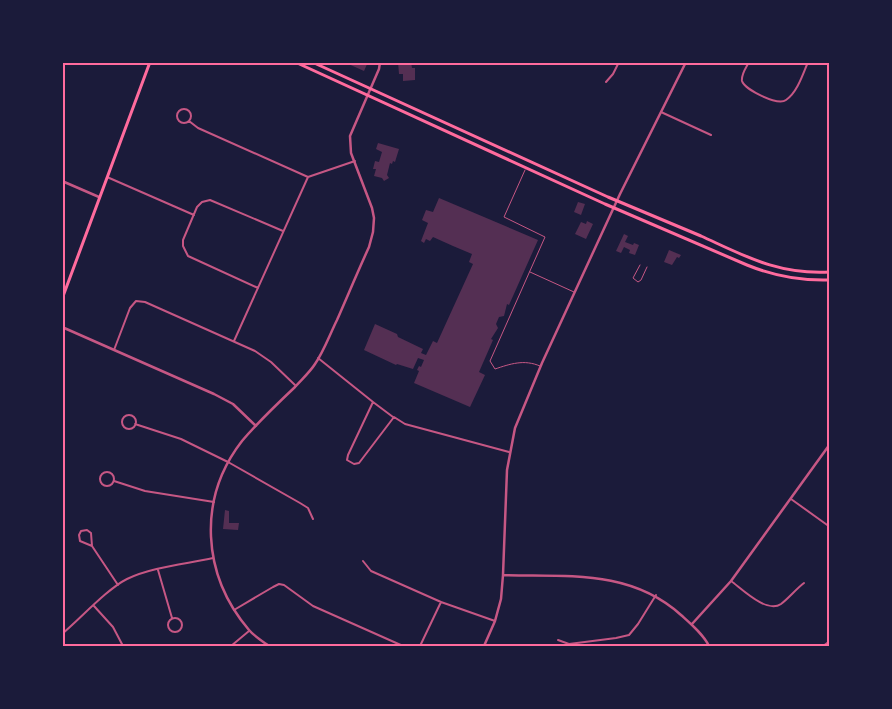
<svg xmlns="http://www.w3.org/2000/svg" width="892" height="709" viewBox="0 0 892 709" font-family="'Golos Text',sans-serif">
  <style>
    .building { fill: #542f53 }
    .lines { fill: none; stroke-linecap: round; stroke-linejoin: round }
    .service { stroke: #c65784; stroke-width: 1 }
    .minor { stroke: #c65784; stroke-width: 2 }
    .tertiary { stroke: #c65784; stroke-width: 2.5 }
    .secondary { stroke: #ff6b9d; stroke-width: 3 }
    .primary { stroke: #ff6b9d; stroke-width: 3 }
    .neatline { fill: none; stroke: #ff6b9d; stroke-width: 2 }
  </style>
  <rect width="100%" height="100%" fill="#1b1b3a"/>
  <path class="building" d="M344 62H368L364 71Z
    M398 62H411L412 68H415V80L403 81V74H399Z
    M378 143 399 149 395 162 393 161 392 164 390 163 387 175 389 178 384 181 382 178 374 176 376 169H373L375 161 379 162 382 152 376 149Z
    M439 198 538 240 509 305 507 304 504 316 499 317 496 324 498 328 491 339 493 340 479 372 485 375 470 407 414 383 419 371 417 370 419 366 421 367 424 360 418 358 413 369 397 364 396 365 364 350 375 324 397 334 398 337 423 349 421 353 426 355 433 341 437 343 473 264 469 262 472 254 453 246 433 237 430 241 426 239 424 243 421 241 428 223 422 220 426 210 433 212Z
    M578 202 585 204 581 215 574 212Z
    M587 221 593 224 586 239 575 234 581 222 586 224Z
    M624 234 628 236 625 242 633 245 634 243 639 245 635 255 629 253 630 250 624 247 621 253 616 251Z
    M669 250 681 255 679 258 677 257 672 265 664 262Z
    M225 510 229 511V523H239L238 530 223 529Z"/>
  <g class="lines">
    <path class="service" d="M525 170 504 217 545 237 490 361 495 369C510 364 524 359 540 366
      M640 265 633 278 638 282 641 280 647 267
      M530 272 574 292"/>
    <path class="minor" d="M749 62C746 68 741 74 742 81 745 90 778 106 786 100 797 93 803 74 808 62
      M606 82 613 74 619 62
      M177 116a7 7 0 1 1 14 0a7 7 0 1 1-14 0Z
      M661 112 711 135
      M189 121 198 128 308 177
      M107 177 194 215
      M258 288 188 256 183 246V240L197 207 202 202 210 200 283 231
      M234 341 308 177 355 161
      M114 350 130 308 136 301 145 302 255 351 271 362 296 386
      M318 358 373 402 348 455 347 460 354 464 359 463 394 417 405 424 509 452
      M373 402 393 417
      M122 422a7 7 0 1 1 14 0a7 7 0 1 1-14 0Z
      M135 424 181 439 228 462 300 503 308 508 313 519
      M100 479a7 7 0 1 1 14 0a7 7 0 1 1-14 0Z
      M114 481 145 491 214 502
      M791 499 830 527
      M92 546 91 533 87 530 81 531 79 535 80 541 92 546 118 585
      M363 561 371 571 441 602 495 621
      M158 570 172 618
      M731 581C742 589 767 614 781 604 789 598 796 589 804 583
      M94 606 113 627 123 646
      M234 610 273 587 279 584 284 585 313 606 403 646
      M168 625a7 7 0 1 1 14 0a7 7 0 1 1-14 0Z
      M62 634C80 619 107 589 127 579 152 567 186 564 213 558
      M558 640 569 644 616 638 629 635 638 624 656 595
      M231 646 249 631
      M420 646 441 602
      M823 646 830 641"/>
    <path class="tertiary" d="M62 181 99 197
      M62 327 214 394 233 404 256 426
      M503 575C567 577 630 569 681 615 691 624 703 634 709 646
      M692 624 731 581 830 444
      M269 646C262 641 254 636 249 630 202 575 197 499 242 441 258 422 277 404 295 387 302 379 310 372 315 364 324 351 330 334 337 320 348 295 358 271 369 247L373 232 374 218 372 208 351 153 350 136 379 69 380 62
      M484 646 495 621 501 599 503 575 507 470 515 428 542 363 620 194 686 62"/>
    <path class="secondary" d="M62 299 150 62"/>
    <path class="primary" d="M295 62 605 204 747 265C774 276 800 281 830 280
      M312 62 608 197 701 236C745 256 778 275 830 272"/>
  </g>
  <rect width="892" height="709" fill="none" stroke="#1b1b3a" stroke-width="128"/>
  <rect x="64" y="64" width="764" height="581" class="neatline"/>
</svg>
